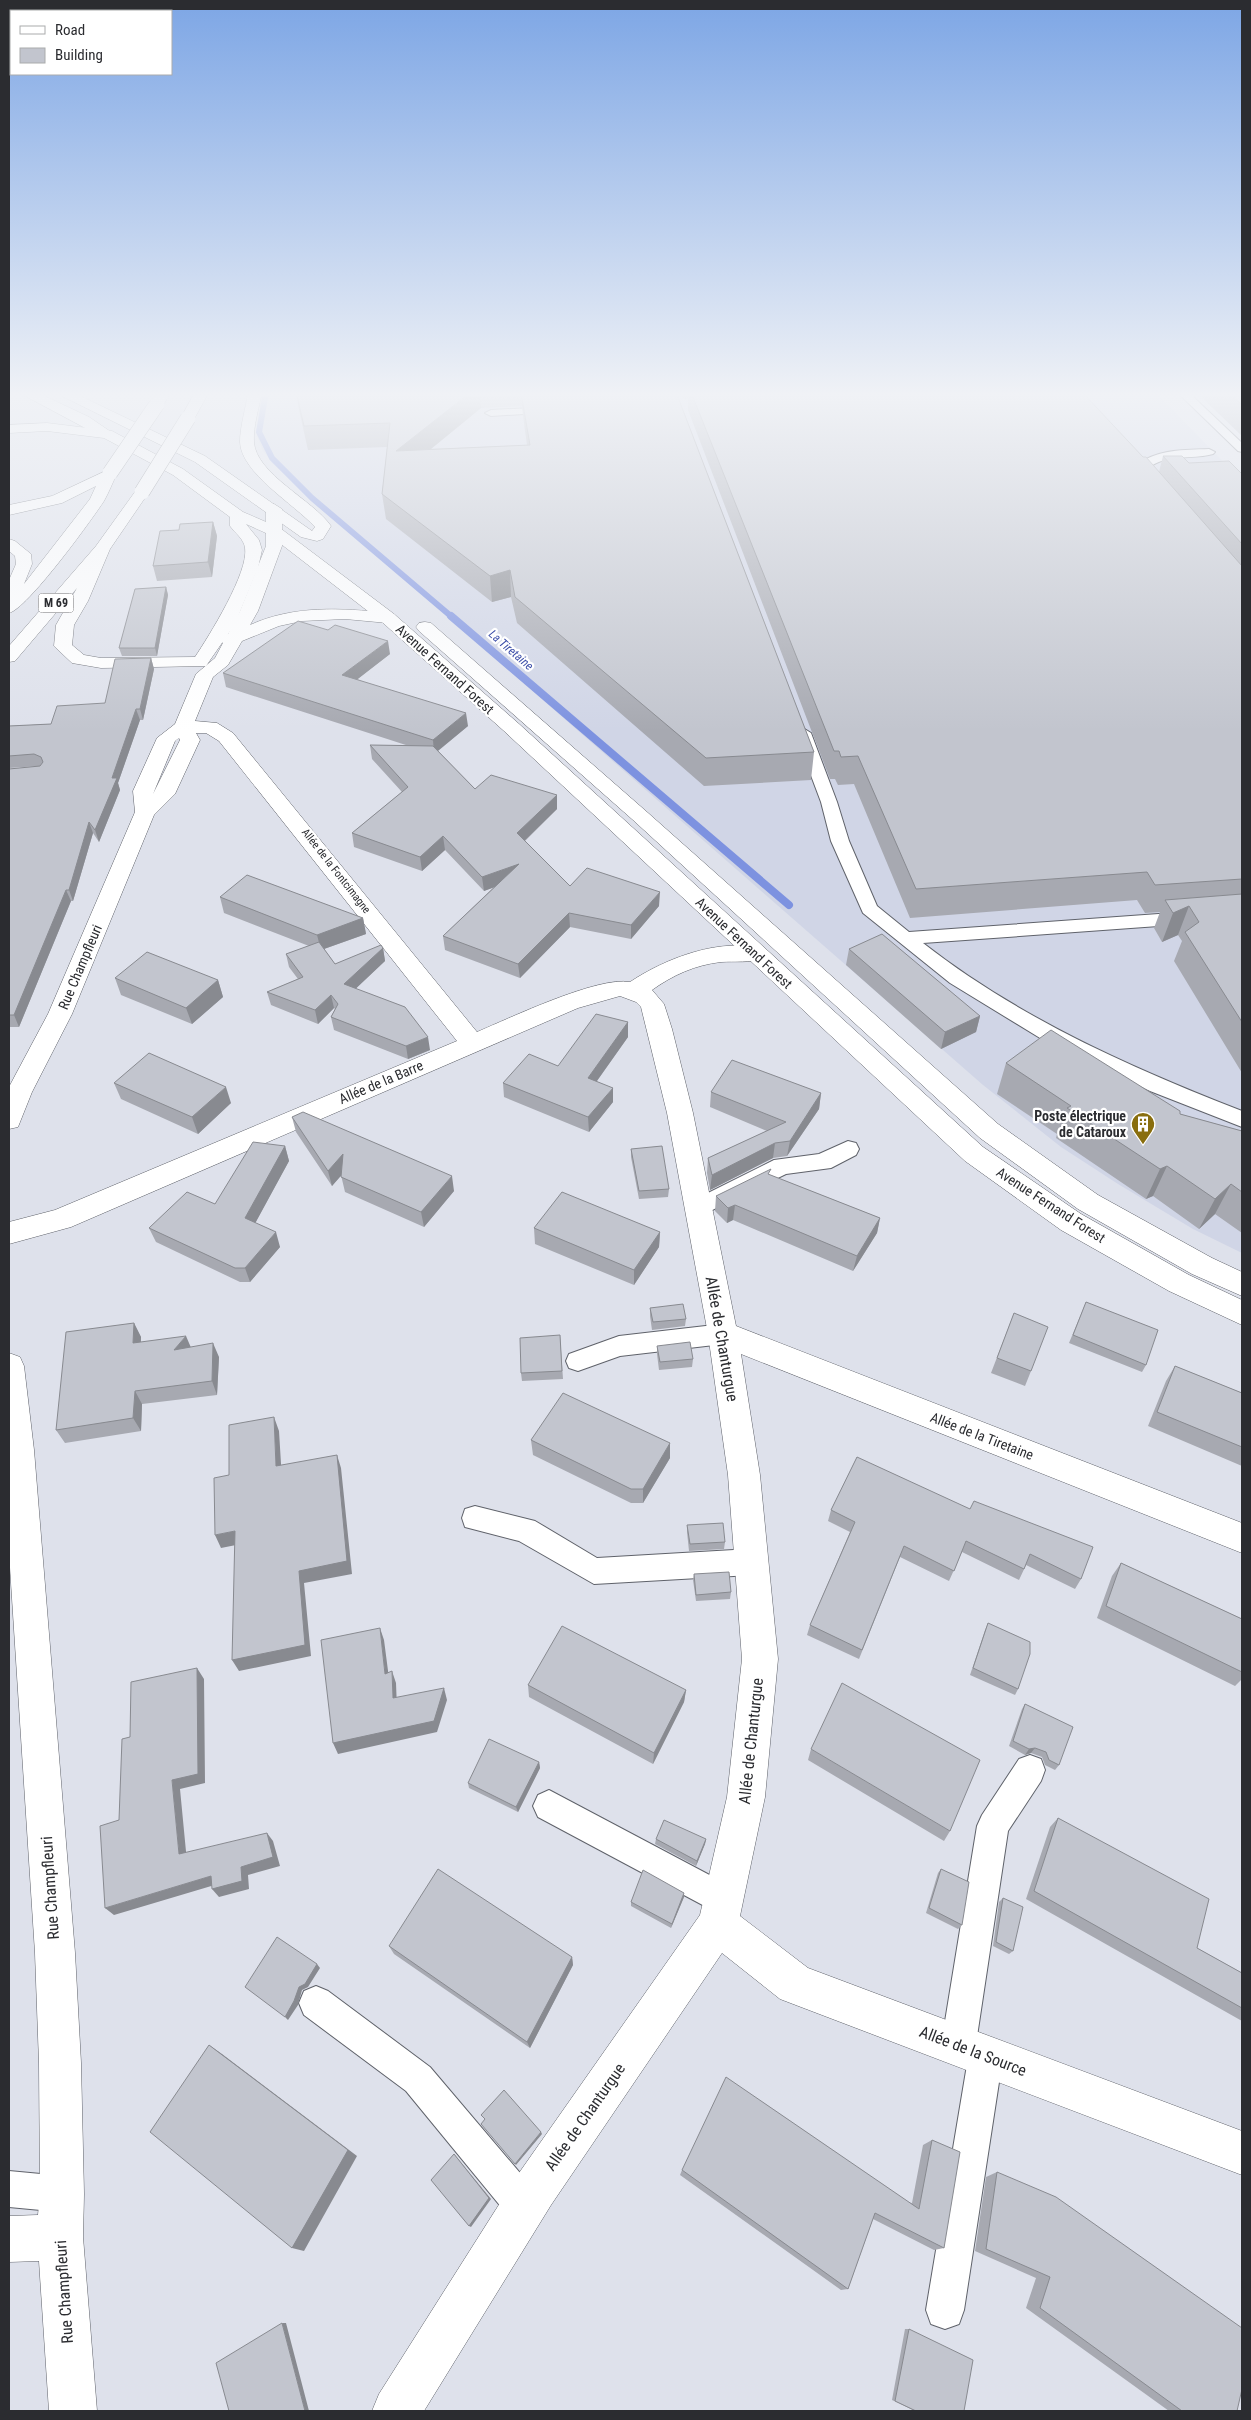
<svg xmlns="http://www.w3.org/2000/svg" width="1251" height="2420" viewBox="0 0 1251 2420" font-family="'Roboto Condensed',sans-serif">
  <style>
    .built { fill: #d0d5e6 }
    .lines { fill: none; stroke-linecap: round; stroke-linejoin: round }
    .stream-far1 { stroke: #7d92e0; stroke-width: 6 }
    .stream { stroke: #7d92e0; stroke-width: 8 }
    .lane-casing { stroke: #5f626a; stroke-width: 2 }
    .street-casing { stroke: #5f626a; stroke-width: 1 }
    .secondary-casing { stroke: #5f626a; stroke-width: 1 }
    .primary-casing { stroke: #5f626a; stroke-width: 1 }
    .lane { fill: #fff; fill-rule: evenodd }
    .street { fill: #fff; fill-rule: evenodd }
    .secondary { fill: #fff; fill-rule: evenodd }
    .primary { fill: #fff; fill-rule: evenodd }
    .primary-bridge-casing { stroke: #5f626a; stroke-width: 16; stroke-linecap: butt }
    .primary-bridge { stroke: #fff; stroke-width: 15 }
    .wall { fill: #a7a9b1; fill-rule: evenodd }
    .shaded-wall { fill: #888a90 }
    .building { fill: #c2c5ce; stroke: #888a90 }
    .labels { text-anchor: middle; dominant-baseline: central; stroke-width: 4.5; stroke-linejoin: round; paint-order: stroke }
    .far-street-label { font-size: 11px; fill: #2b2c30; stroke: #fff }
    .shield { fill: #fff; stroke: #6b6b6e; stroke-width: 1 }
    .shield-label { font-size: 12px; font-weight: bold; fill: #2b2c30 }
    .far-water-label { font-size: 12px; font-style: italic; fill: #3a4ca8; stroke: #fff }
    .street-label { font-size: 14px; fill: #2b2c30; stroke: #fff }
    .poi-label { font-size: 14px; font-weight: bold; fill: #2b2c30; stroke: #fff; text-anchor: end }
    .near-street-label { font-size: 16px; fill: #2b2c30; stroke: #fff }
  </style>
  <rect width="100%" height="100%" fill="#dee1eb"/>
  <path class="built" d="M262 392H1155L1242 481V1253L1193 1229 1118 1184 1061 1147 983 1085 272 463 262 449 257 436Z"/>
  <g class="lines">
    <path class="stream-far1" d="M266 392 259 432 272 458 312 498 452 617"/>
    <path class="stream" d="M451 616 789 905"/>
    <g class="lane-casing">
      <path id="lane" d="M1177 392H1188L1242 443V452L1238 451Z
        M552 407 556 408V412L491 416 485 413 491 410Z
        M1209 449 1215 452 1213 454C1191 460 1166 453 1147 469L1148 475 1156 485 1154 488H1146L1136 475 1137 465C1157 449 1184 450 1209 449Z
        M803 728 811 733 837 802 849 841 877 906 909 932 1242 908V920L923 943C1019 1018 1129 1067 1242 1111V1127L1150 1091 1040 1038 950 983 863 913 831 841 821 802 795 733Z
        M848 1141 856 1143 859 1149 856 1155 831 1168 786 1174 698 1217 690 1214 687 1208 690 1202 774 1160 819 1154Z
        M723 1324 732 1327 735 1334 732 1341 723 1344 620 1356 578 1371 569 1368 566 1361 569 1354 619 1336Z
        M475 1506 535 1521 597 1558 751 1549 761 1553 765 1562 761 1571 751 1575 594 1584 519 1541 465 1527 462 1518 465 1509Z
        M1030 1755 1041 1759 1045 1770 1041 1781 1008 1831 976 2043 986 2039 998 2044 1003 2056 964 2310 959 2324 945 2329 931 2324 926 2310 968 2059 958 2063 946 2058 941 2046 977 1826 982 1815 1019 1759Z
        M549 1790 734 1888 739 1899 734 1910 723 1915 712 1910 538 1817 533 1806 538 1795Z
        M316 1986 328 1991 430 2067 537 2193 542 2206 537 2219 524 2224 511 2219 406 2091 304 2015 299 2003 304 1991Z
        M9 2171 62 2176 75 2181 80 2194 75 2207 62 2212 9 2207Z"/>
    </g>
    <g class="street-casing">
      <path id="street" d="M274 504 282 509V546L258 611 250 625C294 605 341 608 388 613L394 614 397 618 394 622 388 623 345 619 302 621 279 626 242 641 228 665 213 677 195 721 217 723 233 733 477 1032C510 1018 598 976 630 982 666 958 721 937 764 949L768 954 764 959C750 963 735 961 721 962 695 965 673 975 652 990L664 1004 672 1029 693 1113 736 1326 1242 1523V1553L741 1354 760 1475 778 1659 765 1797 740 1916 808 1968 1242 2131V2175L780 1999 722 1953 551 2205 424 2411H372L379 2394 519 2173 700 1915 727 1797 742 1659 728 1475 708 1334 667 1113 641 1007 636 1002 620 996 578 1008 71 1227 9 1244V1222L55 1210 457 1041 219 741 206 733H196L200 740 175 794 154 815 72 1014 32 1092 18 1127 9 1129V1087L48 1014 135 812 133 791 157 738 175 724 196 674 215 658 223 643 218 639 221 635 228 634 240 611 266 546V509ZM179 738 180 740 153 794 175 741Z
        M9 1353 20 1357 24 1366 34 1450 75 1953 81 2063 84 2194 83 2237 97 2411H49L39 2261 9 2262V2216L38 2215 40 2194 39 2063 35 1953 9 1552Z"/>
    </g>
    <g class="secondary-casing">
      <path id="secondary" d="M18 392H36L89 417 114 434 107 438 102 437Z"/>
    </g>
    <g class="primary-casing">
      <path id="primary" d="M54 392H72L205 456 312 531 315 527C294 504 241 473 240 442 240 426 246 408 248 392H262C259 408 253 426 254 442 256 474 313 500 331 526L323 539 317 541 301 537 195 462Z
        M157 392H171L162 407 157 408 150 404Z
        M195 392H209L193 421H183L181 418Z
        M47 423 112 431 183 469 243 512 280 528 394 614 518 723 983 1147 1081 1214 1189 1275 1242 1300V1325L1169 1291 1061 1230 965 1161 504 731 382 622 268 534 246 524 259 540 262 550 258 568 235 624 206 666 101 668 72 663 54 646 56 625 77 588 15 661 9 662V646L96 546 137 489H147L149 492 110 549 88 601 74 625 72 645 84 655 101 658 195 657C209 636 249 572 245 548 244 539 235 533 230 526V517L173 475 104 438 47 431 9 433V425Z
        M110 469 117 473C113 482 109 492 104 501 91 521 27 609 9 613V580L16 564 15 556 9 551V539L15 541 31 554 32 564 24 584 90 499 96 486 62 503 9 515V505L52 496Z
        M425 622 431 623 647 812 998 1124 1098 1195 1212 1258 1242 1272V1296L1192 1274 1078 1209 980 1138 633 820 419 631 416 627 419 623Z"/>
    </g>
    <use href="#lane" class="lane"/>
    <use href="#street" class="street"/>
    <use href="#secondary" class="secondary"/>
    <use href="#primary" class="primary"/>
    <g class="primary-bridge-casing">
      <path id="primary-bridge" d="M110 473 157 404
        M142 492 188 418"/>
    </g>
    <use href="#primary-bridge" class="primary-bridge"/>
  </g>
  <path class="wall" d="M296 392H676L814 752 811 780 704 786 517 623 511 597 492 602 386 519 382 494 387 447 308 450 299 410ZM522 406 523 416 527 445 431 449 481 408Z
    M680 392H1082L1143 457 1159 472 1163 456 1189 463 1242 474V1073L1174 961 1182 941 1178 935 1162 942 1154 928 1160 912 1145 913 1137 900 910 918 854 784 838 785 835 779H830L688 410V399H684Z
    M1196 392H1242V436Z
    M213 522 217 536 212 577 157 581 153 566 179 530Z
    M166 587 168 595 157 656H122L119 648Z
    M390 654 357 679 468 726 438 751 475 789 557 795V809L525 841 570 886 659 906 631 939 570 927 520 978 445 950 443 936 494 887 484 891 445 850 422 871 354 847 352 833 402 792 372 759 370 745 409 746 226 687 223 673Z
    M151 658 154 669 143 720H140L118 783 120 790 99 842 93 833 73 901H71L19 1027H9V769L39 766 9 768V726L51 724 105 703Z
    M220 897 363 918 366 934 324 949 335 964 383 948 385 961 356 988 430 1050 408 1059 334 1030 331 1017 335 1009 334 1008 318 1024 271 1005 267 992 298 979 289 967 286 954 309 946 224 913Z
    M849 949 980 1016 976 1032 941 1049 846 965Z
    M115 978 218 980 223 997 192 1024 121 995Z
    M628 1022V1037L597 1081 613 1102 589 1132 504 1097 503 1083 558 1066Z
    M1006 1063 1180 1114 1242 1131V1233L1215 1214 1199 1229 1153 1196 1146 1199 1056 1138 1057 1134 997 1094Z
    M114 1083 231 1103 198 1134 121 1099Z
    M711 1092 821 1093 819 1109 787 1156 773 1158 710 1190 707 1173 708 1158 767 1131 710 1107Z
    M292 1117 454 1191 424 1227 345 1192 341 1175 332 1186 296 1132Z
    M285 1146 289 1161 255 1223 280 1247 250 1282H240L156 1242 149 1228 215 1204Z
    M631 1149 669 1189 668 1197 639 1199 631 1157Z
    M770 1175 880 1218 877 1233 853 1271 733 1220 727 1223 715 1211 716 1196Z
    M534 1228 660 1232 659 1247 634 1285 535 1244Z
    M1086 1302 1146 1365 1142 1372 1069 1343Z
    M650 1308 686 1319 685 1326 652 1330 650 1316Z
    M1014 1313 1031 1371 1025 1386 991 1373Z
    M134 1323 141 1337V1342L191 1347 219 1357 217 1395 142 1404 141 1431 65 1443 56 1430Z
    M560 1335 563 1379 522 1381 521 1373Z
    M657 1346 693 1359 692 1367 659 1370 657 1354Z
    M1175 1366 1242 1393V1466L1148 1426 1166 1381Z
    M531 1440 670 1458 643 1503H631L533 1455Z
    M857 1457 1081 1579 1075 1589 1026 1565 1019 1580 962 1552 949 1581 900 1557 859 1659 807 1635 810 1625 850 1532 828 1521 831 1510Z
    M687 1525 725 1542 724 1549 689 1551 687 1532Z
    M1121 1563 1242 1619V1679L1235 1686 1097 1618 1112 1576Z
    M694 1574 731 1592 730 1599 696 1601 693 1580Z
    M988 1623 1018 1689 1015 1695 970 1675 985 1630Z
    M528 1685 686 1690 684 1702 653 1764 529 1697Z
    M1025 1704 1059 1765 1055 1770 1045 1765 1042 1757 1031 1753 1025 1755 1009 1746 1022 1709Z
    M811 1749 950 1831 944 1841 808 1760Z
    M539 1762 540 1768 518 1812 469 1788 468 1783Z
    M1058 1818 1197 1948 1242 1973V2021L1026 1899 1050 1827Z
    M656 1839H706L705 1844 696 1866 655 1844Z
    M941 1869 962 1925 958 1929 926 1913 938 1873Z
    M684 1897 671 1928 631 1906V1902Z
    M1003 1898 1013 1951 1009 1954 993 1946 999 1902Z
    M389 1946 572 1957 573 1965 530 2048 394 1954Z
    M932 2140 944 2248 934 2250 873 2219 848 2289 841 2290 680 2175 682 2170 912 2203 923 2145Z
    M997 2172 1237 2411H1169L1026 2308 1036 2278 975 2251 986 2177Z
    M905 2329H909L964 2411H915L892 2400Z"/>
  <path class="shaded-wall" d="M471 392H480L481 408 399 475 396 451Z
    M213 522 217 536 212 577 208 562Z
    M510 570 511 597 492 602 490 576Z
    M166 587 168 595 157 656 155 648Z
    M388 641 390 654 345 689 342 675Z
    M151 658 154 669 143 720 140 709Z
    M136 709 140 720 118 783 120 790 99 842 95 830 112 778Z
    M466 713 468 726 434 754 433 740Z
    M557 795V809L518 847 517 833Z
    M89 822 93 833 73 901 69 890Z
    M443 836 445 850 422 871 420 857Z
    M519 864 520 878 484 891 482 877Z
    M66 890 71 901 19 1027 14 1015Z
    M660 892 659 906 631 939V925Z
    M1189 906 1178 935 1162 942 1173 913Z
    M569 913 570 927 520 978 518 964Z
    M363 918 366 934 321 950 317 935Z
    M383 948 385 961 347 997 344 984Z
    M218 980 223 997 192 1024 186 1008Z
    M331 995 334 1008 318 1024 315 1010Z
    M980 1016 976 1032 941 1049 945 1032Z
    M628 1022V1037L589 1092 588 1078Z
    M428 1037 430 1050 408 1059 406 1046Z
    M226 1087 231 1103 198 1134 192 1117Z
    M613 1088V1102L589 1132 588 1117Z
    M821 1093 819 1109 787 1156 790 1141Z
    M775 1143 773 1158 710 1190 712 1175Z
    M285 1146 289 1161 250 1233 245 1218Z
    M343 1154 347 1169 332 1186 328 1171Z
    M1167 1166 1153 1196 1146 1199 1160 1169Z
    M452 1176 454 1191 424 1227 421 1212Z
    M1231 1184 1215 1214 1199 1229 1215 1199Z
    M735 1205 733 1220 727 1223 728 1208Z
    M880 1218 877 1233 853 1271 857 1256Z
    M276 1232 280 1247 250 1282 245 1268Z
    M660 1232 659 1247 634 1285V1270Z
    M134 1323 141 1337 140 1357 133 1343Z
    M186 1336 192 1350H174Z
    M213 1343 219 1357 217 1395 212 1381Z
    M135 1391 142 1404 141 1431 133 1418Z
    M274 1417 279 1431 282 1480 276 1466Z
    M670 1443V1458L643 1503V1489Z
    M337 1455 341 1468 352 1574 304 1583 311 1656 239 1671 232 1660 299 1571Z
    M235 1531 241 1544 221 1548 215 1535Z
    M380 1628 384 1640 390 1686 385 1674Z
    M197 1668 204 1679 205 1783 180 1789 187 1862 179 1854 172 1780Z
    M392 1671 396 1683 397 1709 393 1698Z
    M444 1688 447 1700 437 1732 338 1754 333 1743Z
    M686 1690 684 1702 653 1764 654 1753Z
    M1035 1748 1031 1753 1025 1755 1029 1749Z
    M539 1762 540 1768 518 1812 516 1807Z
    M267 1833 273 1841 280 1866 248 1875 249 1889 219 1897 212 1889 241 1867Z
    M706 1839 705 1844 696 1866 697 1861Z
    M211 1876 218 1884 114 1915 105 1908Z
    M684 1893V1897L671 1928 672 1924Z
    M572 1957 573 1965 530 2048 527 2042Z
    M317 1964 320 1968 308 1987 302 1990 298 2005 288 2020 285 2017 299 1987Z
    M209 2045 222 2054 357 2156 304 2251 292 2248Z
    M541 2132 542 2134 516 2165 515 2164Z
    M454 2154 491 2199 471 2227 469 2226Z
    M282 2323H286L309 2411H305Z"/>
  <path class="building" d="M296 392H471L396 451 530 445 521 393 546 392H676L814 752 706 758 515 597 510 570 490 576 382 494 390 423 304 426Z
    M691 392H1082L1143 457H1146L1242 566V879L1155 885 1147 872 916 889 858 756 841 757 839 751H834Z
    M1228 392H1242V405Z
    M1163 456H1182L1189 463 1229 461 1242 474V544Z
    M213 522 208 562 153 566 160 531 179 530 180 524Z
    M166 587 155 648H119L135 589Z
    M298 621 328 630 335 625 388 641 342 675 466 713 433 740 223 673Z
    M151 658 140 709H136L112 778H117L95 830 89 822 69 890H66L14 1015H9V769L40 766 43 762 41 757 34 754 9 756V726L51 724 57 706 105 703 115 659Z
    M370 745 433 746 475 789 491 775 557 795 517 833 570 886 587 868 660 892 631 925 569 913 518 964 443 936 519 864 482 877 443 836 420 857 352 833 408 787Z
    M247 875 363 918 317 935 220 897Z
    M1242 894V1022L1185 932 1199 922 1189 906 1173 913 1165 900Z
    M882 934 980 1016 945 1032 849 949Z
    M319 942 335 964 381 945 383 948 344 984 405 1007 428 1037 406 1046 331 1017 338 1004 331 995 315 1010 267 992 303 977 286 954Z
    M147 952 218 980 186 1008 115 978Z
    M596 1014 628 1022 588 1078 613 1088 588 1117 503 1083 529 1054 558 1066Z
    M1051 1030 1180 1111V1114L1242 1131V1192L1231 1184 1215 1199 1167 1166 1160 1169 1067 1108 1071 1106 1006 1063Z
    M149 1053 226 1087 192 1117 114 1083Z
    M732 1060 821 1093 790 1141 775 1143 712 1175 708 1158 786 1122 711 1092Z
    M303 1112 452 1176 421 1212 341 1177 343 1154 328 1171 292 1117Z
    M253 1142 285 1146 245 1218 276 1232 245 1268H235L149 1228 187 1192 215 1204Z
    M662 1146 669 1189 639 1191 631 1149Z
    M771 1169 768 1174 880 1218 857 1256 735 1205 728 1208 716 1196Z
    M562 1192 660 1232 634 1270 534 1228Z
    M1086 1302 1158 1330 1146 1365 1073 1335Z
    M683 1304 686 1319 653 1322 650 1308Z
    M1014 1313 1048 1327 1031 1371 997 1358Z
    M134 1323 133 1343 186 1336 174 1350 213 1343 212 1381 135 1391 133 1418 56 1430 66 1332Z
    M560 1335 562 1371 521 1373 520 1338Z
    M690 1342 693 1359 660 1362 657 1346Z
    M1175 1366 1242 1393V1447L1157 1412Z
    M563 1393 670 1443 643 1489H631L531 1440Z
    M274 1417 276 1466 337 1455 347 1561 299 1571 305 1645 232 1660 235 1531 215 1535 214 1478 229 1475V1425Z
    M857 1457 970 1509 974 1501 1093 1547 1081 1579 1030 1554 1024 1569 966 1541 954 1571 904 1546 862 1650 810 1625 855 1522 831 1510Z
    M723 1523 725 1542 690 1544 687 1525Z
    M1121 1563 1242 1619V1672L1106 1606Z
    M729 1572 731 1592 696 1595 694 1574Z
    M988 1623 1030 1642V1654L1018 1689 973 1668Z
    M562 1626 686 1690 654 1753 528 1685Z
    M380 1628 385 1674 392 1671 393 1698 444 1688 434 1721 333 1743 321 1640Z
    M197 1668 198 1774 172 1780 179 1854 267 1833 273 1857 241 1867 242 1881 212 1889 211 1876 105 1908 100 1826 119 1820 122 1739 130 1737 131 1682Z
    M842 1683 980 1760 950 1831 811 1749Z
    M1025 1704 1073 1727 1059 1765 1049 1760 1046 1752 1035 1748 1029 1749 1013 1741Z
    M489 1739 539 1762 516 1807 468 1783Z
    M1058 1818 1209 1899 1197 1948 1242 1973V2008L1034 1891Z
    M664 1820 706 1839 697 1861 656 1839Z
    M438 1869 572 1957 527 2042 389 1946Z
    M941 1869 969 1882 962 1925 929 1908Z
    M643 1870 684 1893 672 1924 631 1902Z
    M1003 1898 1023 1907 1013 1951 996 1942Z
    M277 1937 317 1964 305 1984 299 1987 294 2001 285 2017 245 1987Z
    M209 2045 348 2150 292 2248 150 2132Z
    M726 2077 919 2209 932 2140 960 2152 944 2248 875 2213 848 2289 682 2170Z
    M504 2090 541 2132 515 2164 481 2124 485 2119 481 2115Z
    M454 2154 489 2198 469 2226 431 2180Z
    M997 2172 1056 2197 1242 2328V2389L1237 2411H1182L1040 2308 1050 2277 986 2249Z
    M282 2323 305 2411H229L216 2363Z
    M909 2329 973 2360 964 2411H916L895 2401Z"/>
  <linearGradient id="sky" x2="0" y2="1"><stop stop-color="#7da6e5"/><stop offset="0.54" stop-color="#f0f2f6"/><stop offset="1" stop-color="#f0f2f6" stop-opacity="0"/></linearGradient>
  <rect width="1251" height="731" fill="url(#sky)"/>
  <defs>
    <g id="building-pin" transform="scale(1.25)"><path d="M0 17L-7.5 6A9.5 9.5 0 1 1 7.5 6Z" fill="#896e0e" stroke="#fff"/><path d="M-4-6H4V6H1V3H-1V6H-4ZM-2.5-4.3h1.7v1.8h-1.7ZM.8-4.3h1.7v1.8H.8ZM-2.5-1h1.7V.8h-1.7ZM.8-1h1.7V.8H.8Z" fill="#fff"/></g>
  </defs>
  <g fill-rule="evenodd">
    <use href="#building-pin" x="1143" y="1124"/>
  </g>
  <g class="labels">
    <g class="far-street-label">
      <text transform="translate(336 871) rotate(52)">Allée de la Fontcimagne</text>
    </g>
    <rect class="shield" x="38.5" y="593.5" width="35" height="19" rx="4"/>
    <g class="shield-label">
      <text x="56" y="603">M 69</text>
    </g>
    <g class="far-water-label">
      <text transform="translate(511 650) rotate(41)">La Tiretaine</text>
    </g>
    <g class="street-label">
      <text transform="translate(445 669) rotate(42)">Avenue Fernand Forest</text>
      <text transform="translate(744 943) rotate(43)">Avenue Fernand Forest</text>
      <text transform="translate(80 967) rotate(-67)">Rue Champfleuri</text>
      <text transform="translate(381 1082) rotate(-23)">Allée de la Barre</text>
      <text transform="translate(1051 1205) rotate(33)">Avenue Fernand Forest</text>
      <text transform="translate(982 1436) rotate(21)">Allée de la Tiretaine</text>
    </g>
    <g class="poi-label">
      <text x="1126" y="1116">Poste électrique<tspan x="1126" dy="16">de Cataroux</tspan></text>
    </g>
    <g class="near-street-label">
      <text transform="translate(722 1339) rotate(80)">Allée de Chanturgue</text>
      <text transform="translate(751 1741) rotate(-84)">Allée de Chanturgue</text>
      <text transform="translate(50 1888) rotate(-94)">Rue Champfleuri</text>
      <text transform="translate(973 2051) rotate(21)">Allée de la Source</text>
      <text transform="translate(585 2117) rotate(-55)">Allée de Chanturgue</text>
      <text transform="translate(64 2292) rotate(-94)">Rue Champfleuri</text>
    </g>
  </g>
  <rect width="1251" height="2420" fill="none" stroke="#2b2c30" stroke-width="20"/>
  <rect x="10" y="10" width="162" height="65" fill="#ffffff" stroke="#aaabac"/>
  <rect x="20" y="26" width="25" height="8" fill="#ffffff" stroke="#aaabac"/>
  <text x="55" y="35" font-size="15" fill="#2b2c30">Road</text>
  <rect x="20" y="48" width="25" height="15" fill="#c2c5ce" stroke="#aaabac"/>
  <text x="55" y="60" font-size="15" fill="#2b2c30">Building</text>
</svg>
